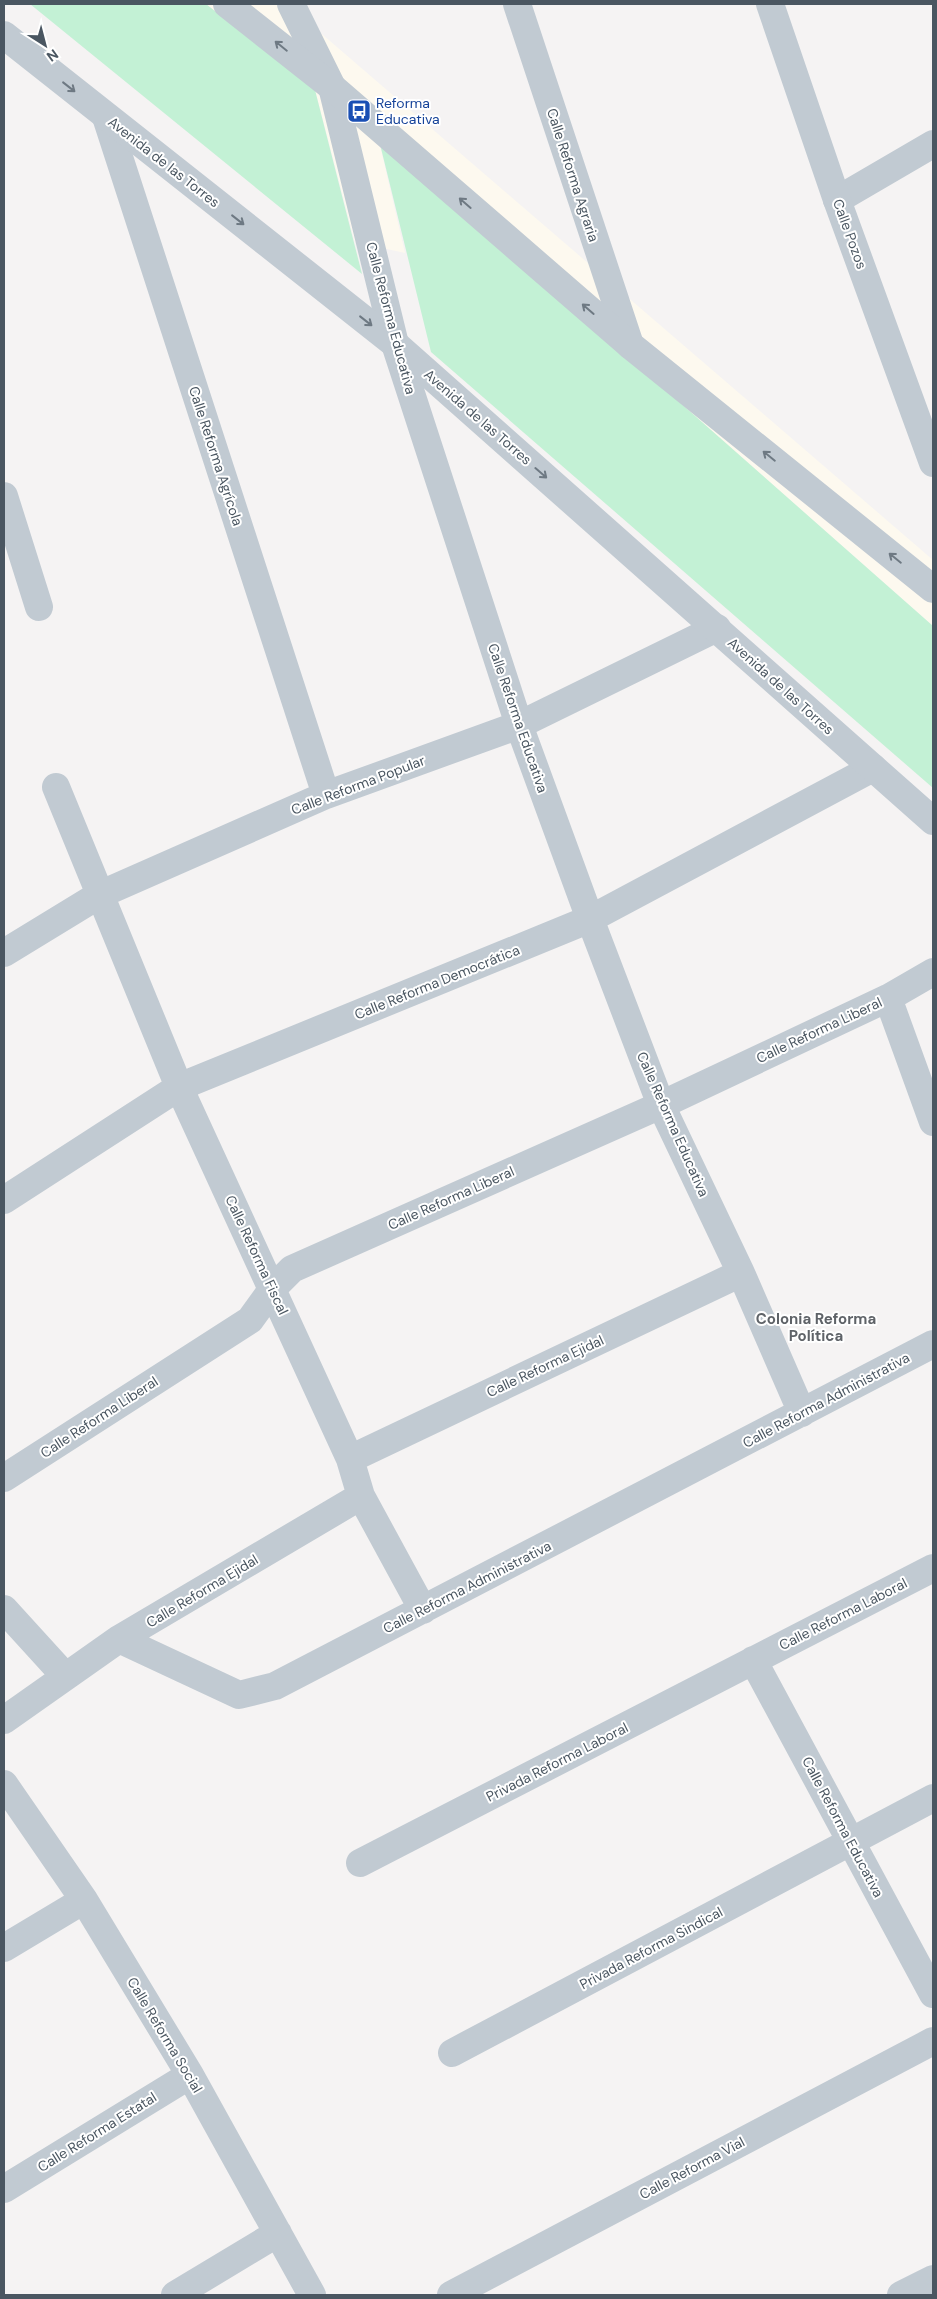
<svg xmlns="http://www.w3.org/2000/svg" width="937" height="2299" viewBox="0 0 937 2299" font-family="'DM Sans',sans-serif">
  <style>
    .commercial { fill: #fdf9ef }
    .green { fill: #c3f1d5 }
    .lines { fill: none; stroke-linecap: round; stroke-linejoin: round }
    .minor { stroke: #c1cad2; stroke-width: 28 }
    .tertiary { stroke: #c1cad2; stroke-width: 28 }
    .oneway { stroke: #6e7983 }
    .labels { text-anchor: middle; dominant-baseline: central; stroke-width: 4; stroke-linejoin: round; paint-order: stroke }
    .transit-label { font-size: 14px; fill: #164399; stroke: #fff; text-anchor: start }
    .street-label { font-size: 14px; fill: #4a5661; stroke: #fff }
    .neighbourhood-label { font-size: 15px; font-weight: bold; fill: #5f6368; stroke: #fff }
  </style>
  <rect width="100%" height="100%" fill="#f5f3f3"/>
  <path class="commercial" d="M206 4H287L933 560V626L378 137 405 253 355 242 315 90Z"/>
  <path class="green" d="M30 4H206L315 90 362 274Z
    M378 136 933 626V788L431 352Z"/>
  <g class="lines">
    <path class="minor" d="M291 4 332 87 395 344 519 725 590 919 661 1105 741 1273 802 1413
      M517 4 630 345
      M106 117 326 795
      M837 200 933 144
      M4 496 39 607
      M56 787 179 1087 350 1459 361 1496 423 1610
      M4 953 99 895 326 795 519 725 717 628
      M888 998 933 1122
      M4 1200 179 1087 590 919 873 768
      M350 1459 741 1273
      M4 1478 250 1320 273 1288 292 1269 661 1105 888 998 933 972
      M4 1609 65 1676
      M119 1639 239 1695 275 1686 933 1344
      M753 1660 933 1994
      M4 1720 119 1639 361 1496
      M4 1784 84 1900 190 2075 312 2295
      M360 1863 933 1568
      M4 1948 84 1900
      M452 2053 933 1798
      M4 2189 190 2075
      M175 2295 278 2233
      M451 2295 933 2041
      M901 2295 933 2279"/>
    <path class="tertiary" d="M227 4 332 87 630 345 933 589
      M770 4 837 200 933 463
      M4 35 395 344 933 821"/>
  </g>
  <defs><path id="oneway-shaft" d="M-6 0H5M1.5-3L5.5 0L1.5 3" fill="none" stroke-width="1.6" stroke-linecap="round" stroke-linejoin="round" transform="scale(1.25)"/></defs>
  <g class="oneway">
    <use href="#oneway-shaft" transform="translate(281 46) rotate(-141)"/>
    <use href="#oneway-shaft" transform="translate(69 87) rotate(38)"/>
    <use href="#oneway-shaft" transform="translate(465 203) rotate(-139)"/>
    <use href="#oneway-shaft" transform="translate(238 220) rotate(38)"/>
    <use href="#oneway-shaft" transform="translate(588 309) rotate(-139)"/>
    <use href="#oneway-shaft" transform="translate(366 321) rotate(38)"/>
    <use href="#oneway-shaft" transform="translate(769 456) rotate(-141)"/>
    <use href="#oneway-shaft" transform="translate(541 473) rotate(41)"/>
    <use href="#oneway-shaft" transform="translate(895 558) rotate(-141)"/>
  </g>
  <defs>
    <g id="bus-square" transform="scale(1.25)"><rect x="-9" y="-9" width="18" height="18" rx="4" fill="#1a4fb4" stroke="#fff"/><path d="M-5-6H5V4H4V6H2V4H-2V6H-4V4H-5ZM-3.5-4V0h7V-4ZM-3.5 1.2v1.5H-2V1.2ZM2 1.2v1.5H3.5V1.2Z" fill="#fff"/></g>
  </defs>
  <g fill-rule="evenodd">
    <use href="#bus-square" x="359" y="111"/>
  </g>
  <g class="labels">
    <g class="transit-label">
      <text x="376" y="103">Reforma<tspan x="376" dy="16">Educativa</tspan></text>
    </g>
    <g class="street-label">
      <text transform="translate(164 162) rotate(38)">Avenida de las Torres</text>
      <text transform="translate(573 175) rotate(72)">Calle Reforma Agraria</text>
      <text transform="translate(850 234) rotate(70)">Calle Pozos</text>
      <text transform="translate(391 318) rotate(75)">Calle Reforma Educativa</text>
      <text transform="translate(478 417) rotate(41)">Avenida de las Torres</text>
      <text transform="translate(216 456) rotate(72)">Calle Reforma Agrícola</text>
      <text transform="translate(781 686) rotate(42)">Avenida de las Torres</text>
      <text transform="translate(518 718) rotate(71)">Calle Reforma Educativa</text>
      <text transform="translate(358 785) rotate(-21)">Calle Reforma Popular</text>
      <text transform="translate(437 982) rotate(-22)">Calle Reforma Democrática</text>
      <text transform="translate(819 1030) rotate(-25)">Calle Reforma Liberal</text>
      <text transform="translate(673 1124) rotate(66)">Calle Reforma Educativa</text>
      <text transform="translate(451 1198) rotate(-24)">Calle Reforma Liberal</text>
      <text transform="translate(257 1255) rotate(65)">Calle Reforma Fiscal</text>
      <text transform="translate(545 1366) rotate(-25)">Calle Reforma Ejidal</text>
      <text transform="translate(826 1400) rotate(-28)">Calle Reforma Administrativa</text>
      <text transform="translate(99 1417) rotate(-33)">Calle Reforma Liberal</text>
      <text transform="translate(467 1587) rotate(-27)">Calle Reforma Administrativa</text>
      <text transform="translate(202 1591) rotate(-31)">Calle Reforma Ejidal</text>
      <text transform="translate(843 1614) rotate(-27)">Calle Reforma Laboral</text>
      <text transform="translate(557 1762) rotate(-27)">Privada Reforma Laboral</text>
      <text transform="translate(843 1827) rotate(62)">Calle Reforma Educativa</text>
      <text transform="translate(651 1948) rotate(-28)">Privada Reforma Sindical</text>
      <text transform="translate(165 2035) rotate(59)">Calle Reforma Social</text>
      <text transform="translate(97 2132) rotate(-32)">Calle Reforma Estatal</text>
      <text transform="translate(692 2168) rotate(-28)">Calle Reforma Vial</text>
    </g>
    <g class="neighbourhood-label">
      <text x="816" y="1319">Colonia Reforma<tspan x="816" dy="17">Política</tspan></text>
    </g>
  </g>
  <rect width="937" height="2299" fill="none" stroke="#4a5661" stroke-width="10"/>
  <g transform="translate(45 45) rotate(144)" stroke="#ffffff" stroke-width="4" paint-order="stroke">
  <path d="M0-4L9 19L0 12L-9 19Z" fill="#4a5661"/>
  <text y="-8" font-size="14" font-weight="bold" text-anchor="middle" fill="#4a5661">N</text>
  </g>
</svg>
